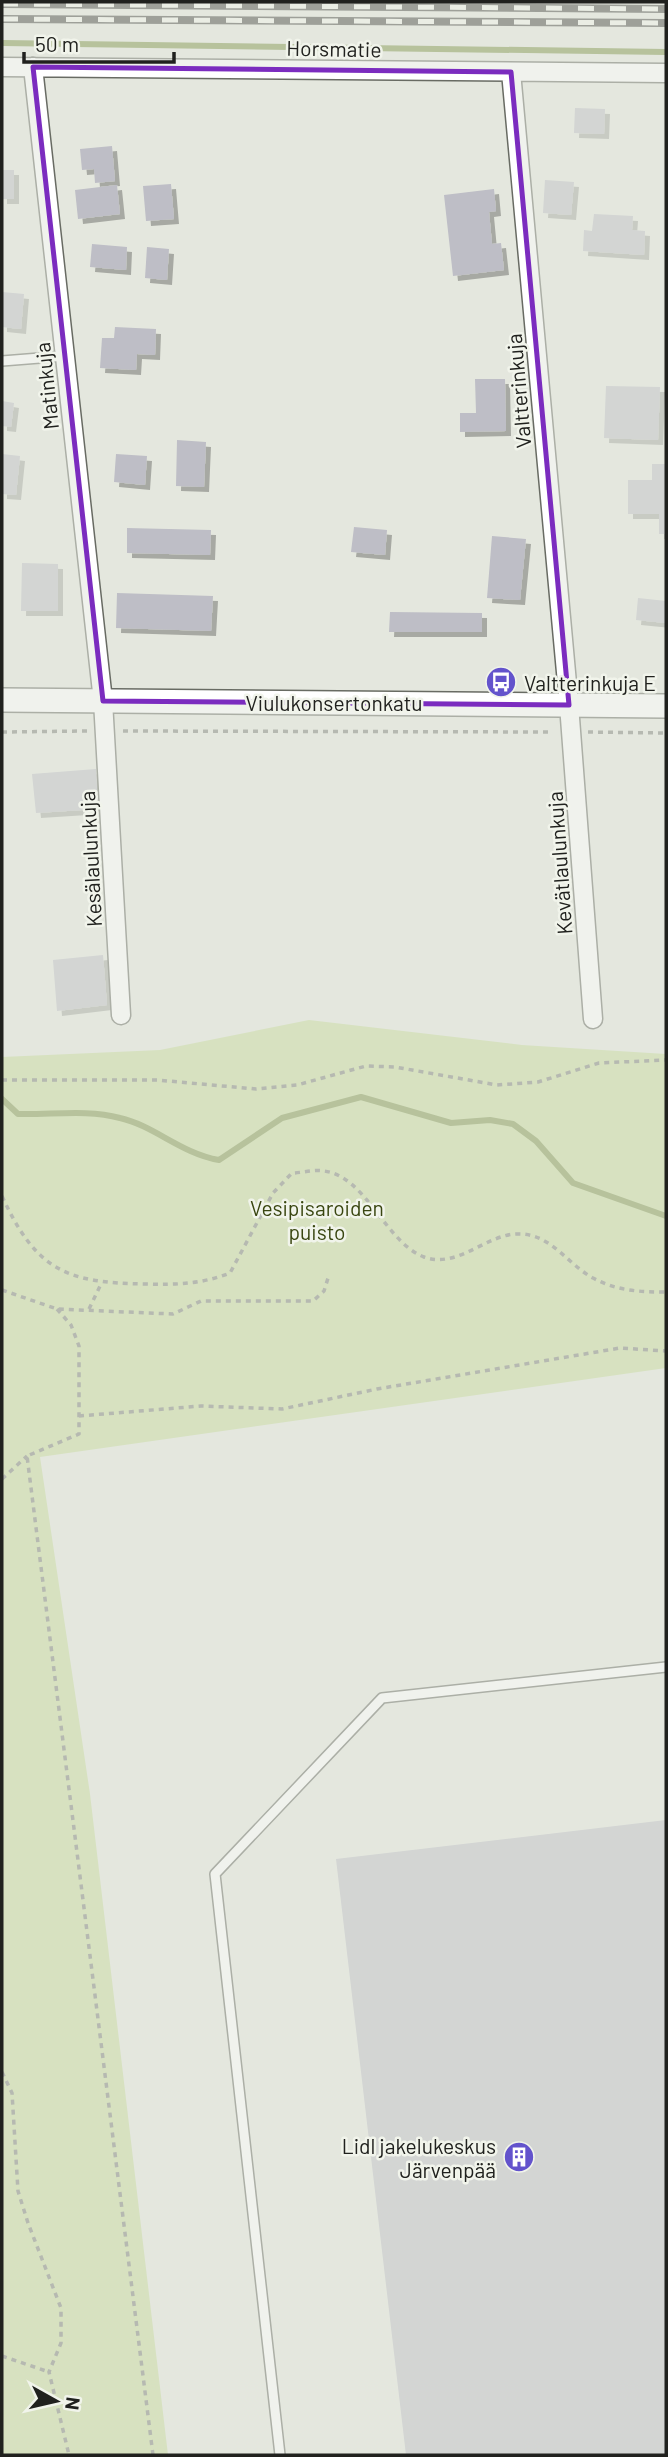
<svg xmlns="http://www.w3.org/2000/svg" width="668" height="2457" viewBox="0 0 668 2457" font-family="Barlow,sans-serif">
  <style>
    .green { fill: #c7da9c }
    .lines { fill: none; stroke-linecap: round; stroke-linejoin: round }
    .stream { stroke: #80954d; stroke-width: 6 }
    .building { fill: #bebec6; filter: url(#shadow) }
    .service-casing { stroke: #686b63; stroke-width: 12 }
    .minor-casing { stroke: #686b63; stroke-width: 21 }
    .tertiary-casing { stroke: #686b63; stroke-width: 26 }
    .path { stroke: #7e807a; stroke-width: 3.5; stroke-dasharray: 5 5; stroke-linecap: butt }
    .service { stroke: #fff; stroke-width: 9 }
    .minor { stroke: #fff; stroke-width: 18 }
    .tertiary { stroke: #fff; stroke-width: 23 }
    .rail-casing { stroke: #494a46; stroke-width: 8 }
    .rail { stroke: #f1f4eb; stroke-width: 5; stroke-dasharray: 16; stroke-linecap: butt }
    .marked { fill: none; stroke: #7b2cbf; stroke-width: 5; stroke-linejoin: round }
    .labels { text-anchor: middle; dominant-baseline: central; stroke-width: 5; stroke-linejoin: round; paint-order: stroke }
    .street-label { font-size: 21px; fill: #20211e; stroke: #f1f4eb }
    .poi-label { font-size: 21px; fill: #20211e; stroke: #f1f4eb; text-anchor: start }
    .park-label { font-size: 21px; fill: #394610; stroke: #f1f4eb }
  </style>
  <defs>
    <filter id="shadow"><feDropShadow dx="5" dy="5" stdDeviation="0" flood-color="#0004"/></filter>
  </defs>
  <rect width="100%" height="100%" fill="#e4e7de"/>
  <path class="green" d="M309 1020 522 1045 666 1054V1368L40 1457 90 1794 168 2455H2V1057L160 1050Z"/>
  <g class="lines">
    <path class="stream" d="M2 43 666 52
      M2 1099 18 1114C52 1115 87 1109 120 1118 155 1126 180 1153 219 1160L282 1118 361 1097 451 1123 490 1120 513 1124 536 1141 573 1183 666 1216"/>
  </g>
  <path class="building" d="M575 108 605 109 604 134 574 133Z
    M112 146 115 181 95 183 94 169 82 170 80 149Z
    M2 170H14V199H2Z
    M545 180 574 182 571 215 543 213Z
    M171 184 174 219 146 221 143 186Z
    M117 185 120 214 78 219 75 190Z
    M494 189 496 211 489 212 492 244 501 243 504 270 453 276 444 195Z
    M594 214 633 216 632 230 645 231 644 255 583 251 584 230 592 231Z
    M92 244 127 247 126 270 90 267Z
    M147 247 169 249 167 280 145 278Z
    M2 292 24 294 21 329 2 327Z
    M115 327 156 329 155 355 137 354 136 370 100 368 102 338H114Z
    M475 379H505L506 431 460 432V413H476Z
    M606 386 660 387 658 440 604 438Z
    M2 401 14 403 11 427 2 426Z
    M177 440 206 442 204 487 176 486Z
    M2 454 20 456 16 495 2 494Z
    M116 454 147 456 145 485 114 482Z
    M652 464H666V534H659V514H628V480H652Z
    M354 527 387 530 385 555 351 552Z
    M127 528 211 530 210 555 127 553Z
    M492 536 526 539 520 600 487 598Z
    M22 563 58 564V611H21Z
    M117 593 213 596 211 631 116 628Z
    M638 598 666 601V623L636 620Z
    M390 612 482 613V632H389Z
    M96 769 98 809 36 813 32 774Z
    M103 955 107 1005 57 1011 53 960Z
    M666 1820V2455H406L336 1859Z"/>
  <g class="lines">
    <g class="service-casing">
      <path id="service" d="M2 361 65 356
        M280 2455 215 1874 382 1698 666 1667"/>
    </g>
    <g class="minor-casing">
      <path id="minor" d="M2 67 666 73
        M33 67 103 701 121 1015
        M511 72 569 705 593 1019"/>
    </g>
    <g class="tertiary-casing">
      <path id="tertiary" d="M2 700 666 706"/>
    </g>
    <path class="path" d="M123 731 553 732
      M2 732 87 731
      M588 732 666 733
      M2 1080H157L256 1089 297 1085 366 1066 395 1067 497 1085 538 1082 599 1063 666 1060
      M2 1196C36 1270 66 1283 145 1284 176 1285 202 1284 230 1273L273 1193 292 1173C302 1173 314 1169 324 1171 366 1176 385 1242 424 1257 457 1269 486 1235 516 1234 550 1232 567 1264 593 1278 617 1291 640 1292 666 1292
      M2 1290 57 1309 173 1314 201 1301H313L324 1291 329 1275
      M57 1309 71 1325 79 1346V1434L27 1456 153 2455
      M89 1309 101 1284
      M79 1416 201 1406 282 1409 377 1389 620 1348 666 1351
      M2 1479 27 1456
      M2 2072 12 2093 18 2191 28 2223 61 2308V2343L49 2372 69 2455
      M2 2356 49 2372"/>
    <use href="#service" class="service"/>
    <use href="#minor" class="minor"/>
    <use href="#tertiary" class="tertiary"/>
    <g class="rail-casing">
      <path id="rail" d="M2 4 666 9
        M2 19 666 23"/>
    </g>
    <use href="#rail" class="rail"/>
  </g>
  <path d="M0 0H668V2457H0ZM33 67 511 72 569 705 103 701Z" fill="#e4e7de" fill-opacity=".55" fill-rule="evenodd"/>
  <path class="marked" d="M33 67 511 72 569 705 103 701Z"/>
  <defs>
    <g id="bus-disc" transform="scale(1.575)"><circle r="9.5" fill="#6353cc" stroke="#f1f4eb"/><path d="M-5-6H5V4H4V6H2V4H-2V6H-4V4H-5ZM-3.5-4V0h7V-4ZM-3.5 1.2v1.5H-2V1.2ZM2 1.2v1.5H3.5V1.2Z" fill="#fff"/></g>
    <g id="building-disc" transform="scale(1.575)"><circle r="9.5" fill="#6353cc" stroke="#f1f4eb"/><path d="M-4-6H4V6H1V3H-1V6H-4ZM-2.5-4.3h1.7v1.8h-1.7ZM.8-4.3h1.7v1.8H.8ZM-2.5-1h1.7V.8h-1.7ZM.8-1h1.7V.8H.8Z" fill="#fff"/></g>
  </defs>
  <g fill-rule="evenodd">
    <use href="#bus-disc" x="501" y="682"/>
    <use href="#building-disc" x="519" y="2157"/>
  </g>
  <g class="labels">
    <g class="street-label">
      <text transform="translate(334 48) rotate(1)">Horsmatie</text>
      <text transform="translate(46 386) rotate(-96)">Matinkuja</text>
      <text transform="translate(518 391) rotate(-95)">Valtterinkuja</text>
      <text x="334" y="702">Viulukonsertonkatu</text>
      <text transform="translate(90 859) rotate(-93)">Kesälaulunkuja</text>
      <text transform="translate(559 863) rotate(-94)">Kevätlaulunkuja</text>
    </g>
    <g class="poi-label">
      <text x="524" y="682">Valtterinkuja E</text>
      <text x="496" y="2145" text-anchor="end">Lidl jakelukeskus<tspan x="496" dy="24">Järvenpää</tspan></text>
    </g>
    <g class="park-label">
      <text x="317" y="1207">Vesipisaroiden<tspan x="317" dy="24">puisto</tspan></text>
    </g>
  </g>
  <rect width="668" height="2457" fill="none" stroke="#20211e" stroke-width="7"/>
  <g transform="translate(56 2401) rotate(98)" stroke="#f1f4eb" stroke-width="5" paint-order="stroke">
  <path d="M0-5L12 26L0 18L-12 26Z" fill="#20211e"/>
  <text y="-10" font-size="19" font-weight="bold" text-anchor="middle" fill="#20211e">N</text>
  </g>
  <path d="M24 52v10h150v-10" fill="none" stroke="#20211e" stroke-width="3.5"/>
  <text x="35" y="52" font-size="21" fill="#20211e" stroke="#f1f4eb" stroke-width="5" paint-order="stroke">50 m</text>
</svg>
